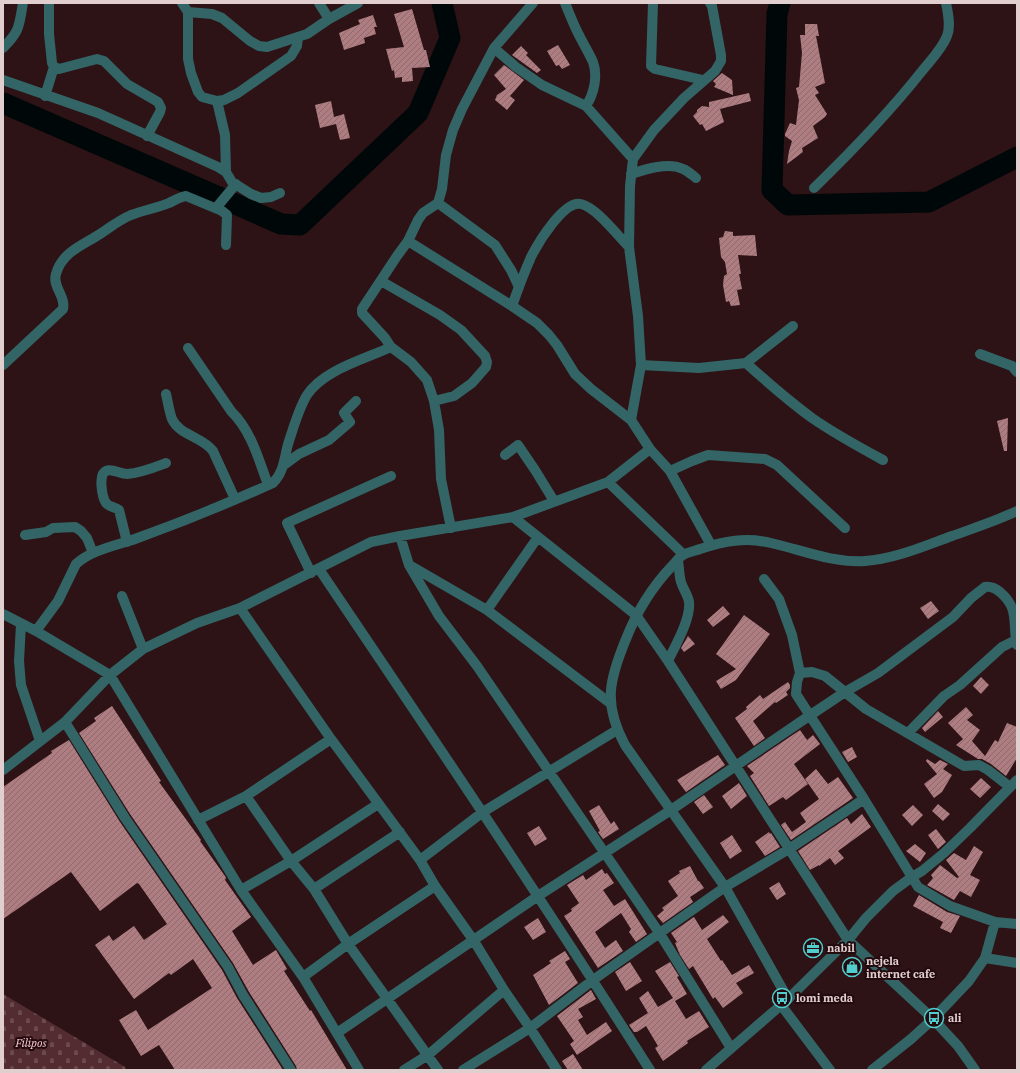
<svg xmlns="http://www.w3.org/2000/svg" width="1020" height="1073" viewBox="0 0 1020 1073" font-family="'IBM Plex Serif',serif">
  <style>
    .cemetery { fill: url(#cemetery-stones) }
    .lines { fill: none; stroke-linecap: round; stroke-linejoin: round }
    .river { stroke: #000708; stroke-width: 21 }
    .building { fill: url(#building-hatch) }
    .minor { stroke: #336566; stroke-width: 10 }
    .tertiary { stroke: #336566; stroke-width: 10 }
    .labels { text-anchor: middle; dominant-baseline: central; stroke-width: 4; stroke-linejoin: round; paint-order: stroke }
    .poi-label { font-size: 11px; font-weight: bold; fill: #e1cecf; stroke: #230a0e; text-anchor: start }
    .park-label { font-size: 11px; font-style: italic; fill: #ffced2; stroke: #230a0e }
  </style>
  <defs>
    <pattern id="cemetery-stones" width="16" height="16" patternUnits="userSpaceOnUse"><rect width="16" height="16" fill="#522c31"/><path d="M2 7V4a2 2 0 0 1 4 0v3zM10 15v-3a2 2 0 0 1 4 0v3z" fill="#6b494e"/></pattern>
    <pattern id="building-hatch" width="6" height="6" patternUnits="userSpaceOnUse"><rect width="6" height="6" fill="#ae7d81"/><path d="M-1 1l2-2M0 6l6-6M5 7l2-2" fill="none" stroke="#8e6a6d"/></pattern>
  </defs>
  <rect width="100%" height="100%" fill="#2d1316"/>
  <path class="cemetery" d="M3 994 125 1067 126 1070H3Z"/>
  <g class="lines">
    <path class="river" d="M780 3 777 14 772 190 788 205 929 202 1017 157
      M3 103 281 224 300 225 418 113 450 38 442 3"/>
  </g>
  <path class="building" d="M412 9 424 50H426L430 67 412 68 413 81 402 82V77L395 78 394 70 392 71 386 49 404 47 394 14Z
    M373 15 377 27H374L376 34 364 38 365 43 344 50 339 33 360 24 358 20Z
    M805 24H817L819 36H816L825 83 815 87 819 93 815 95 827 114 825 117 813 126 818 138 802 148 803 152 787 164 789 151 792 141 785 136V134L790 123 796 125 799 100 796 88 799 87 802 53 800 35H805Z
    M558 45 570 65 562 69 559 65 556 66 547 51Z
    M521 46 528 53 526 55 541 70 537 73 512 55Z
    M504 65 524 80 510 96 515 100 507 110 495 100 497 95 506 89 494 75Z
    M722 73 732 80 733 95 714 87 716 84 713 81Z
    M749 93 751 101 720 109 724 122 706 131 702 124 700 125 693 116 697 112V110L702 106 709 107V102Z
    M331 101 334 117 344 114 350 138 340 140 336 124 320 128 315 105Z
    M725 231 733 232V236L755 235 757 256 738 255 741 274H739L742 289 737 290 740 305 731 306 729 301 726 302 723 285 724 276 727 274 725 262 721 257 719 238 723 237Z
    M1008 418 1007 451H1004L997 421Z
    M931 601 939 611 928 619 920 608Z
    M723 606 730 614 713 627 707 620Z
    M744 615 770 634 736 680 721 689 716 681 736 669 716 654Z
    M688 636 695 644 684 652 681 648Z
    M981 677 989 685 981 694 973 686Z
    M788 682 790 685V688L786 692 788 695 776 703 775 702 753 721 765 738 754 746 735 718 747 709 746 707 760 695 763 699Z
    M112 706 161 781 159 782 201 840 200 841 225 876 226 878 225 880 251 917 232 931 253 965 276 950 287 969 284 971 310 1011 311 1010 347 1070H297L296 1066 249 992 233 963 130 814 79 733 96 721 94 718Z
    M966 707 973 715 967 720 980 730 972 741 985 756 995 740 998 742 1007 723 1017 727V758L1006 776 991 764 982 759H978L956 745 963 739 948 723Z
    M938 711 943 717 925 732 922 728Z
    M800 730 807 740 813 735 820 744 794 764 808 784 786 800 783 797 769 806 750 776 754 773 747 766Z
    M69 740 120 822 222 970 237 998 283 1070H175L159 1045 141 1056 119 1020 136 1010 148 1030 212 988 193 959 171 975 169 973 134 999 95 945 109 935 113 941 134 926 144 940 167 924 139 884 137 883 100 911 71 872 3 919V787L52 753 51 751Z
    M852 747 857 757 848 762 842 752Z
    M718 755 725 765 686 792 677 780Z
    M927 759 935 764 940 760 948 764 943 769 952 775 942 792 934 798 924 784 937 774 926 761Z
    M816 769 828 784 838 777 853 798 791 840 781 825 785 822 792 832 806 822 800 813 819 799 805 779Z
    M981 778 991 787 980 798 970 789Z
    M739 783 747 796 731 809 722 796Z
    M704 795 713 807 703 814 694 802Z
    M938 804 950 814 943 821 932 811Z
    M599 805 611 824 614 821 619 829 603 839 598 832 600 831 589 811Z
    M913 805 923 815 912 826 902 815Z
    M862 814 871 827 838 851 844 858 835 865 830 858 819 866V865L810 870 798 851 847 818 851 824Z
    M539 826 547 839 535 846 527 833Z
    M936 829 946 842 938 849 928 835Z
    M769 832 770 834 771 833 780 847 765 856 755 842Z
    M732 835 742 851 730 859 720 843Z
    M915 844 926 853 920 862 906 851Z
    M974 846 983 852 970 875 980 880 971 897 960 891 954 900 927 885 933 878 931 875 940 865 957 878 959 877 946 860 954 853 966 860Z
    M690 866 698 881H699L704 888 690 897 693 902 663 923 657 916 664 910 662 908 678 896 668 881 680 873 679 871Z
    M602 869 605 874 607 873 614 883 603 890 614 906 625 899 647 934 636 942 629 932 631 929 621 913 595 932 605 948 616 940 623 951 598 968 564 916 572 911 571 909 579 903 567 885 583 875 586 880Z
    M779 882 786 894 777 900 769 888Z
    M919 895 947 912 960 916 951 933 940 928 943 922 913 906Z
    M723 915 729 922 707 939 721 961 722 960 732 975 749 965 754 973 736 983 743 993 723 1008 715 997 713 999 693 966 689 969 680 955 675 943 677 942 671 933 694 917 702 930Z
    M538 918 546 932 533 940 524 927Z
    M565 951 570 959 565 962 578 983 549 1005 533 975 551 963 549 961Z
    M630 962 642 981 626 991 615 972Z
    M670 962 679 976 677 977 687 994 675 1001 686 1019 699 1011 709 1027 687 1041 688 1043 663 1061 655 1048 658 1046 646 1026 637 1032H634L629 1025 648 1013 639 998 648 991 658 1007 673 998 655 971Z
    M591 990 596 999 578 1009 583 1017 578 1020 587 1035 606 1022 612 1031 577 1055 570 1044 574 1041 557 1016Z
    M573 1054 583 1070H568L562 1061Z"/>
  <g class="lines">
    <path class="minor" d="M49 3V34L52 63 54 67 59 69 97 59 104 61 127 84 158 102 161 108 160 112 147 136
      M182 3 188 12 212 14 222 18 250 41 259 46 267 47 307 34 329 19 358 3
      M319 3 329 19
      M565 3C570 15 574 26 580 37 584 45 589 53 593 62 598 76 594 94 586 106
      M653 3 651 66 655 69 703 80
      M188 12V59L191 73 198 92 202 97 217 101 224 100 238 93 291 56 297 46 298 37
      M3 48C20 31 19 26 23 3
      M494 48 516 67 542 85 586 106 633 159
      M3 80 98 113 218 167 226 172 232 182 251 194 261 198 271 197 280 193
      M45 96 54 67
      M217 101 225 135 226 172
      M631 174C646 169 668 162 683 169 688 171 692 175 696 178
      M814 188C852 151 889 113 922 71 930 61 942 49 947 36 951 26 948 13 946 3
      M438 203 495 245 511 270 519 287
      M216 208 236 184
      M408 241 512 306 537 323 549 335 557 345 575 374 591 389 631 420 650 449 670 471 711 545
      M381 281 440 315 461 330 485 356 487 362 486 367 472 383 454 396 434 401
      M512 306C518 289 524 273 531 257 538 243 564 200 581 204 597 208 617 235 629 247
      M188 348 231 411C251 430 259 460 268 485
      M980 354 1012 366 1017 372
      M746 363C767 382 789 401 812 418 835 434 859 447 883 460
      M3 365 63 309C66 296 52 287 56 274 62 252 83 245 100 234 111 227 119 220 131 215 144 210 157 208 169 203 175 200 180 197 186 196L222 211 227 215 226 245
      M641 365 699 368 746 363 793 326
      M166 394C168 402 169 411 172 419 179 435 203 437 213 451L235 499
      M631 420 641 365 638 316 629 247 630 186 633 159 654 130 684 98 715 71 721 61V55L712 6 710 3
      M505 455 518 445 535 470 554 501
      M284 465 299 454 329 440 350 422 344 413 356 401
      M670 471 692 461 708 455 765 459 777 465 845 528
      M608 482 683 554
      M513 517 636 615 668 661 848 940 933 1019 958 1046 975 1070
      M451 528 441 479 439 430 434 401 427 380 411 362 391 347 385 338 362 313V309L397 256 408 241 418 220 423 213 438 203 442 189 446 155 453 130 462 109 494 48 533 3
      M25 535 46 532 53 528 75 527 81 531 87 538 93 553
      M400 536 409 565 439 616 477 666 660 934 731 1048
      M127 542 119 510C115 507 109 507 106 503 102 497 98 474 106 471 112 468 120 474 127 474 141 473 153 468 166 463
      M411 566 487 610 610 703
      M319 569C431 735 543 901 650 1070
      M311 573 287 523 391 476
      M764 579 779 599 792 635 800 673 797 682 796 694 864 799 918 887 950 906 995 922 1017 924
      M122 596 143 649
      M240 608 331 739 420 860 435 886 474 941 504 990 530 1028 557 1070
      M487 610 538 537
      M3 614 36 631 110 675 241 890 303 977 359 1070
      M21 624 19 661 21 685 40 741
      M36 631 58 601 76 564C94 548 121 545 143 536 187 520 231 502 273 483 285 471 284 456 289 441 294 426 299 408 307 395 323 370 365 359 391 347
      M668 661C675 646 691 619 689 602 688 595 683 589 681 582 679 575 679 567 678 560
      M800 673 812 672 825 676 866 709 964 766 979 765 988 770 1010 787
      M65 722 125 818 228 967 243 995 291 1070
      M908 733 944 696 960 685 1002 647 1016 640
      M3 770 65 722 110 675 143 649 197 623 240 608 371 542 400 536 513 517 608 482 650 449
      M246 796 291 861 314 889 348 944 438 1070
      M198 820 246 796 331 739
      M420 860 483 812 617 730
      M314 889 400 832
      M241 890 291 861 378 804
      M985 958 1017 963
      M303 977 348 944 435 886
      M788 999 848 940 866 918 893 891 912 877 922 871 944 853 970 828 1017 780
      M781 1005 830 1070
      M337 1033 538 896 671 810 809 716 845 692 878 673 953 617 971 598 985 587C991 586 995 588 1000 592 1020 609 1012 623 1017 645
      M404 1070 428 1055 504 990
      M463 1070 530 1028 593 980 725 887 789 849 864 799
      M872 1070 911 1039 933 1019 969 981 985 958 995 922"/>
    <path class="tertiary" d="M706 1070 788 999 725 887 625 745C603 704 609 680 626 639 637 611 652 587 672 566 676 562 679 557 683 555 688 552 695 551 700 549 724 541 746 537 771 543 802 550 832 563 865 561 895 559 924 546 952 536 974 528 996 521 1017 511"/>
  </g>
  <defs>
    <g id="office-ring" transform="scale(1)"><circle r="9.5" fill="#230a0e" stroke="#52cdce" stroke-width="1.5"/><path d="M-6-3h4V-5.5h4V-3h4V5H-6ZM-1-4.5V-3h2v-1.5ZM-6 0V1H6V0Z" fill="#52cdce"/></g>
    <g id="shop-ring" transform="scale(1)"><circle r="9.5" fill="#230a0e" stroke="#52cdce" stroke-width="1.5"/><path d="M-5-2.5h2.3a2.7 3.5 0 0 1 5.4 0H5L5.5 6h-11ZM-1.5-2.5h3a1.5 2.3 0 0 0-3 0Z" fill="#52cdce"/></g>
    <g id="bus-ring" transform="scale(1)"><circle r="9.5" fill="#230a0e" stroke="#52cdce" stroke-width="1.5"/><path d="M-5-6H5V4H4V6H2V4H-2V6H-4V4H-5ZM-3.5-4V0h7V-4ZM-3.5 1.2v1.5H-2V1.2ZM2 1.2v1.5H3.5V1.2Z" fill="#52cdce"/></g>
  </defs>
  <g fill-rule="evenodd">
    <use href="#office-ring" x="813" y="948"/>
    <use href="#shop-ring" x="852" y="967"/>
    <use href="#bus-ring" x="782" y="998"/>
    <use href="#bus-ring" x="934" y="1018"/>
  </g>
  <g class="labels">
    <g class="poi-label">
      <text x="827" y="948">nabil</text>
      <text x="866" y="961">nejela<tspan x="866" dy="13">internet cafe</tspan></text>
      <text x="796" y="998">lomi meda</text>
      <text x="948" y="1018">ali</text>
    </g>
    <g class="park-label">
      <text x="31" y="1043">Filipos</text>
    </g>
  </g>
  <rect width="1020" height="1073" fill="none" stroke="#e1cecf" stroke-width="8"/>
</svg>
